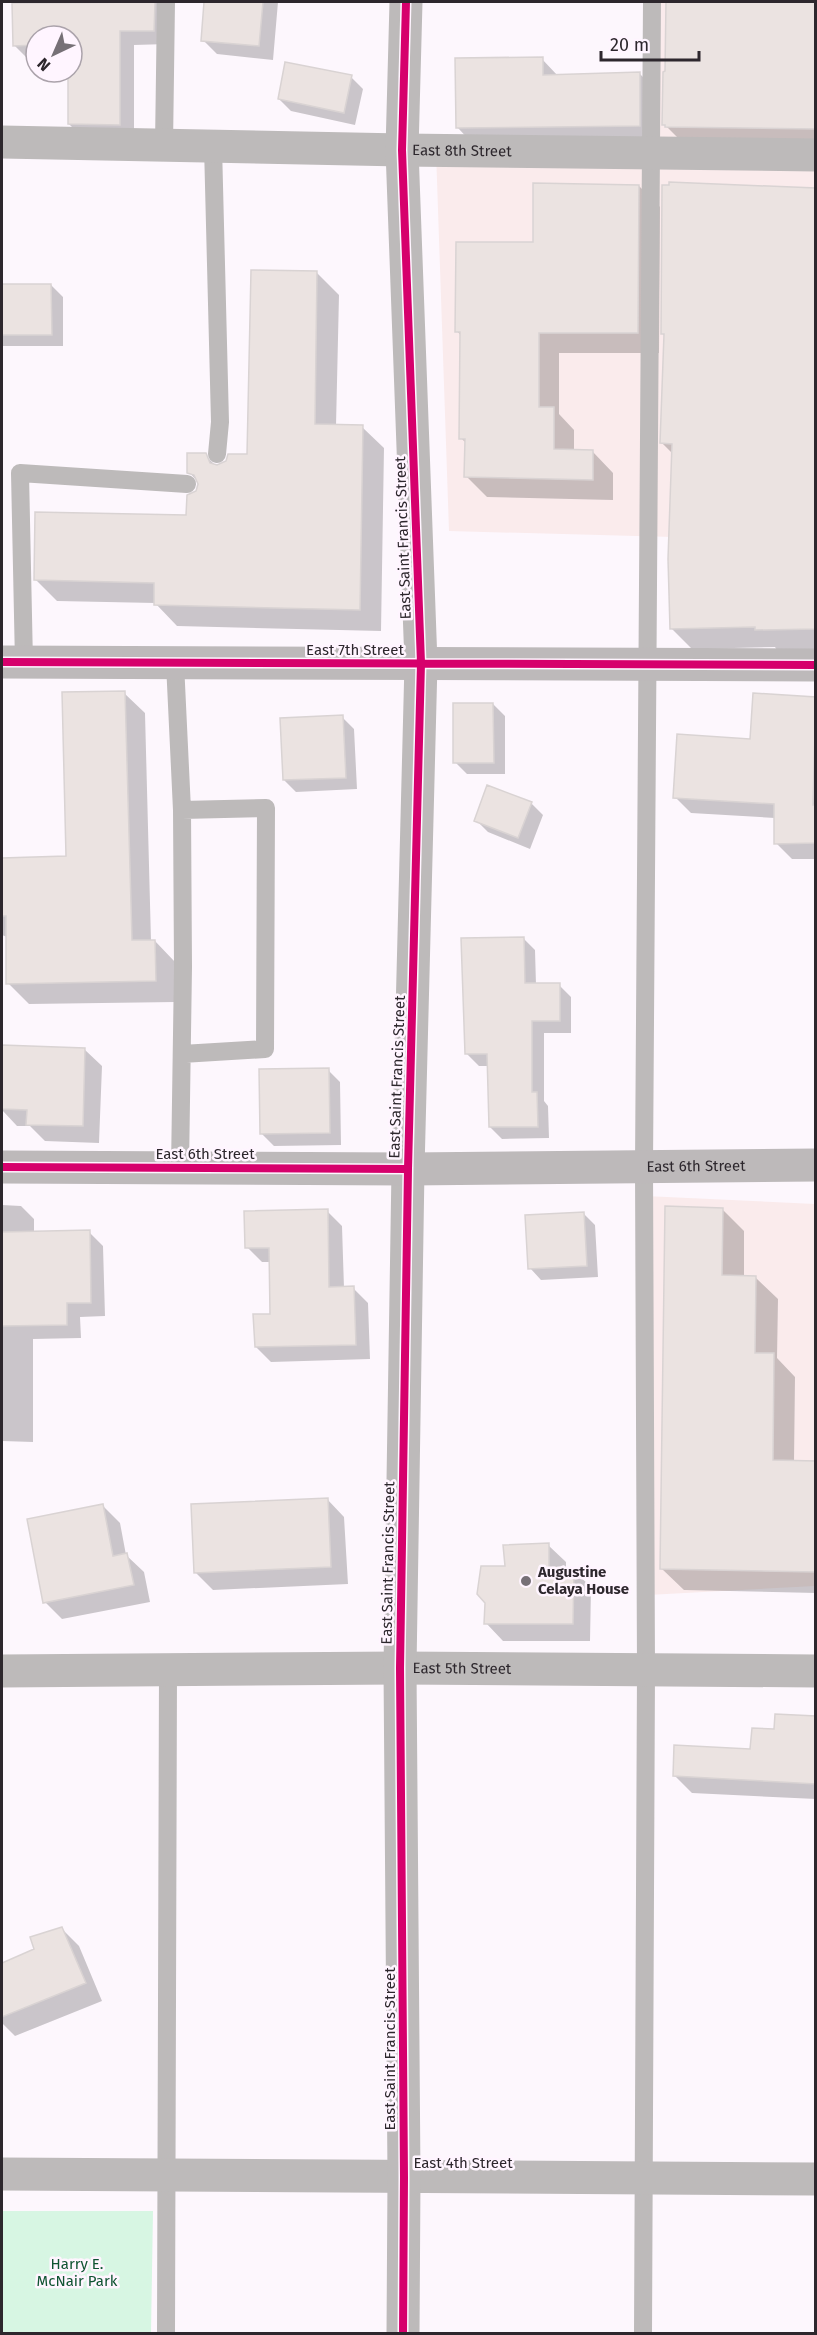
<svg xmlns="http://www.w3.org/2000/svg" width="817" height="2335" viewBox="0 0 817 2335" font-family="'Fira Sans',sans-serif">
  <style>
    .industrial { fill: #faebec }
    .green { fill: #d7f6e3 }
    .shadow { fill: #0003 }
    .building { fill: #ebe3e1; stroke: #d9d3d3; stroke-width: 1.5 }
    .lines { fill: none; stroke-linecap: round; stroke-linejoin: round }
    .service { stroke: #bdbaba; stroke-width: 18 }
    .minor { stroke: #bdbaba; stroke-width: 33 }
    .tertiary { stroke: #bdbaba; stroke-width: 33 }
    .secondary { stroke: #bdb9ba; stroke-width: 33 }
    .cycleway-casing { stroke: #fff5ff; stroke-width: 11 }
    .cycleway { stroke: #d6006c; stroke-width: 8 }
    .poi-dot { fill: #767076; stroke: #fff5ff; stroke-width: 2 }
    .labels { text-anchor: middle; dominant-baseline: central; stroke-width: 5; stroke-linejoin: round; paint-order: stroke }
    .street-label { font-size: 15px; fill: #2d272d; stroke: #fff5ff }
    .poi-label { font-size: 15px; font-weight: bold; fill: #2d272d; stroke: #fff5ff; text-anchor: start }
    .park-label { font-size: 15px; fill: #0f5432; stroke: #fff5ff }
  </style>
  <rect width="100%" height="100%" fill="#fdf7fd"/>
  <path class="industrial" d="M652 2H815V541L449 531 436 151 651 153Z
    M645 1196 815 1204V1586L648 1595Z"/>
  <path class="green" d="M2 2211H153L151 2333H2Z"/>
  <path class="shadow" d="M111 2H170L168 44 134 45V138H83L69 124 72 36H36V59H28L14 45Z
    M206 2H278L273 60 217 54 203 40Z
    M667 2H816V150L688 148 664 124Z
    M542 59 558 76 640 74 655 89V141L473 144 458 128Z
    M351 77 363 89 355 125 291 111 279 99Z
    M639 186 660 207 659 353H559V414L574 430V451L593 452 613 473V500L487 497 466 476 467 444 461 438 462 337 457 331 535 244Z
    M816 190V650H777L775 647 692 649 671 628 673 454 662 443 665 336 662 333Z
    M317 273 339 295 336 426 362 427 384 448 381 631 177 626 155 603 57 601 35 579 188 517 199 483 189 472 205 455 217 467 249 456Z
    M2 285H51L63 297V346H2Z
    M124 693 145 713 151 941H155L175 962 176 1002 29 1004 8 983 7 937 2 935V859L68 858Z
    M816 699V859H792L776 843 775 818 691 813 675 797 752 740Z
    M493 704 505 716V774H467L455 762Z
    M342 717 354 729 357 789 296 792 284 780Z
    M531 803 543 815 530 849 488 832 476 820Z
    M523 938 535 950 536 985H559L571 997V1033H544V1101L548 1106 549 1138 502 1139 490 1127 489 1066H479L467 1054Z
    M2 1046 84 1049 102 1066 99 1143 45 1141 30 1126H17L2 1110Z
    M328 1070 340 1082 341 1145 274 1146 262 1134Z
    M2 1205 21 1206 34 1219V1233L89 1232 103 1246 105 1316 80 1317 81 1338 33 1339V1442L2 1441Z
    M722 1209 744 1231V1277L756 1278 778 1299 777 1358 795 1377 794 1462H816V1593L684 1590 662 1569Z
    M327 1211 342 1226 344 1288H353L368 1303 370 1359 271 1362 256 1347 272 1316 270 1262H262L247 1247Z
    M583 1213 595 1225 598 1277 541 1280 530 1268Z
    M327 1499 344 1517 348 1584 213 1590 196 1573Z
    M103 1506 120 1523 126 1555 144 1572 150 1602 62 1619 45 1602Z
    M548 1545 566 1562V1569L573 1570 591 1587 590 1641H503L486 1623 507 1567Z
    M816 1718V1799L692 1793 674 1775 752 1750 776 1731Z
    M62 1929 79 1946 102 2001 15 2036 2 2023V1964L36 1950Z"/>
  <path class="building" d="M155 2 154 31H120V125L68 124V72H72V36H36V45L13 46 12 3Z
    M204 2H263L259 46 201 41Z
    M666 2H816V129L665 127V125H662L663 72 665 71Z
    M543 57V75L640 72V126L456 128 455 58Z
    M285 62 352 75 344 113 278 99Z
    M669 182 816 188V629L755 630V627L670 629 668 559 672 444 660 443 664 334H661L662 185H669Z
    M533 183 639 185 638 333H539V407H554V449L593 450V480L464 477 465 439H459L460 332H455L456 242H533Z
    M251 270 317 271 315 424 363 425 360 610 154 605V583L34 580 35 512 186 515 187 495 196 491 198 484 194 475 187 473V453H206L210 463 217 465 226 461 228 454H247Z
    M2 284H51L52 335H2Z
    M125 691 132 940H155L156 981 6 984V916H2V858L66 856 62 692Z
    M753 693 816 697 813 805H816V843L774 844V804L673 798 677 734 750 739Z
    M453 703H493L494 763H453Z
    M343 715 346 778 283 780 280 718Z
    M487 785 532 802 518 838 474 821Z
    M524 937 525 983H560V1021H532V1092H537L538 1127H489L487 1054H465L461 938Z
    M2 1045 85 1048 83 1126 26 1125 27 1110 2 1109Z
    M329 1068 330 1133 260 1134 259 1069Z
    M665 1206 723 1208 722 1275 756 1276 755 1353H774L773 1460 816 1461V1572L660 1569Z
    M328 1209 329 1287 354 1286 356 1345 255 1347 253 1314H270L269 1248H245L244 1211Z
    M584 1212 587 1266 528 1269 525 1215Z
    M90 1230 91 1303H67V1325L2 1326V1232Z
    M328 1498 331 1567 194 1573 191 1504Z
    M103 1504 113 1556 127 1553 134 1585 43 1603 27 1519Z
    M549 1543V1567L574 1568 573 1624H484L485 1603 477 1594 481 1566H505L503 1545Z
    M775 1714 816 1716V1784L673 1776 674 1745 750 1749 752 1728 774 1729Z
    M62 1927 86 1983 2 2017V1963L34 1949 30 1937Z"/>
  <g class="lines">
    <path class="service" d="M164 145 166 2
      M213 146 220 422 217 454
      M24 663 20 473 187 484
      M175 663 182 810 183 967 180 1168
      M182 810 266 808 265 1049 182 1054
      M166 2334 168 1670
      M643 2334 646 1670 644 1167 652 2"/>
    <g class="minor">
      <path id="s1" d="M2 142 402 150 816 155"/>
      <path id="s2" d="M2 1671 400 1668 816 1671"/>
      <path d="M2 2174 816 2179"/>
    </g>
    <path class="tertiary" d="M403 2334 404 2177 400 1668 408 1169 421 663 402 150 406 2"/>
    <g class="secondary">
      <path d="M2 662 816 665"/>
      <path id="s3" d="M2 1167 408 1169 816 1165"/>
    </g>
    <g class="cycleway-casing">
      <path id="cycleway" d="M2 662 816 665
        M2 1167 408 1169
        M403 2334 404 2177 400 1668 408 1169 421 663 402 150 406 2"/>
    </g>
    <use href="#cycleway" class="cycleway"/>
  </g>
  <circle class="poi-dot" cx="526" cy="1581" r="6"/>
  <g class="labels">
    <g class="street-label">
      <text stroke="none"><textPath href="#s1" startOffset="460">East 8th Street</textPath></text>
      <text transform="translate(403 538) rotate(-92)">East Saint Francis Street</text>
      <text x="355" y="650">East 7th Street</text>
      <text transform="translate(397 1077) rotate(-88)">East Saint Francis Street</text>
      <text x="205" y="1154">East 6th Street</text>
      <text stroke="none"><textPath href="#s3" startOffset="694">East 6th Street</textPath></text>
      <text transform="translate(388 1563) rotate(-89)">East Saint Francis Street</text>
      <text stroke="none"><textPath href="#s2" startOffset="460">East 5th Street</textPath></text>
      <text transform="translate(390 2049) rotate(-90)">East Saint Francis Street</text>
      <text x="463" y="2163">East 4th Street</text>
    </g>
    <g class="poi-label">
      <text x="538" y="1572">Augustine<tspan x="538" dy="17">Celaya House</tspan></text>
    </g>
    <g class="park-label">
      <text x="77" y="2264">Harry E.<tspan x="77" dy="17">McNair Park</tspan></text>
    </g>
  </g>
  <rect width="817" height="2335" fill="none" stroke="#2d272d" stroke-width="6"/>
  <g transform="translate(54 54) rotate(224)"><circle r="28" fill="#fff5ff" stroke="#aba3ab" stroke-width="1.5"/>
  <path d="M0-4.5L10 22L0 15L-10 22Z" fill="#767076"/>
  <text y="-9" font-size="16" font-weight="bold" text-anchor="middle" fill="#2d272d">N</text>
  </g>
  <path d="M601 51v9h98v-9" fill="none" stroke="#2d272d" stroke-width="3"/>
  <text x="610" y="51" font-size="18" fill="#2d272d" stroke="#fff5ff" stroke-width="4.5" paint-order="stroke">20 m</text>
</svg>
